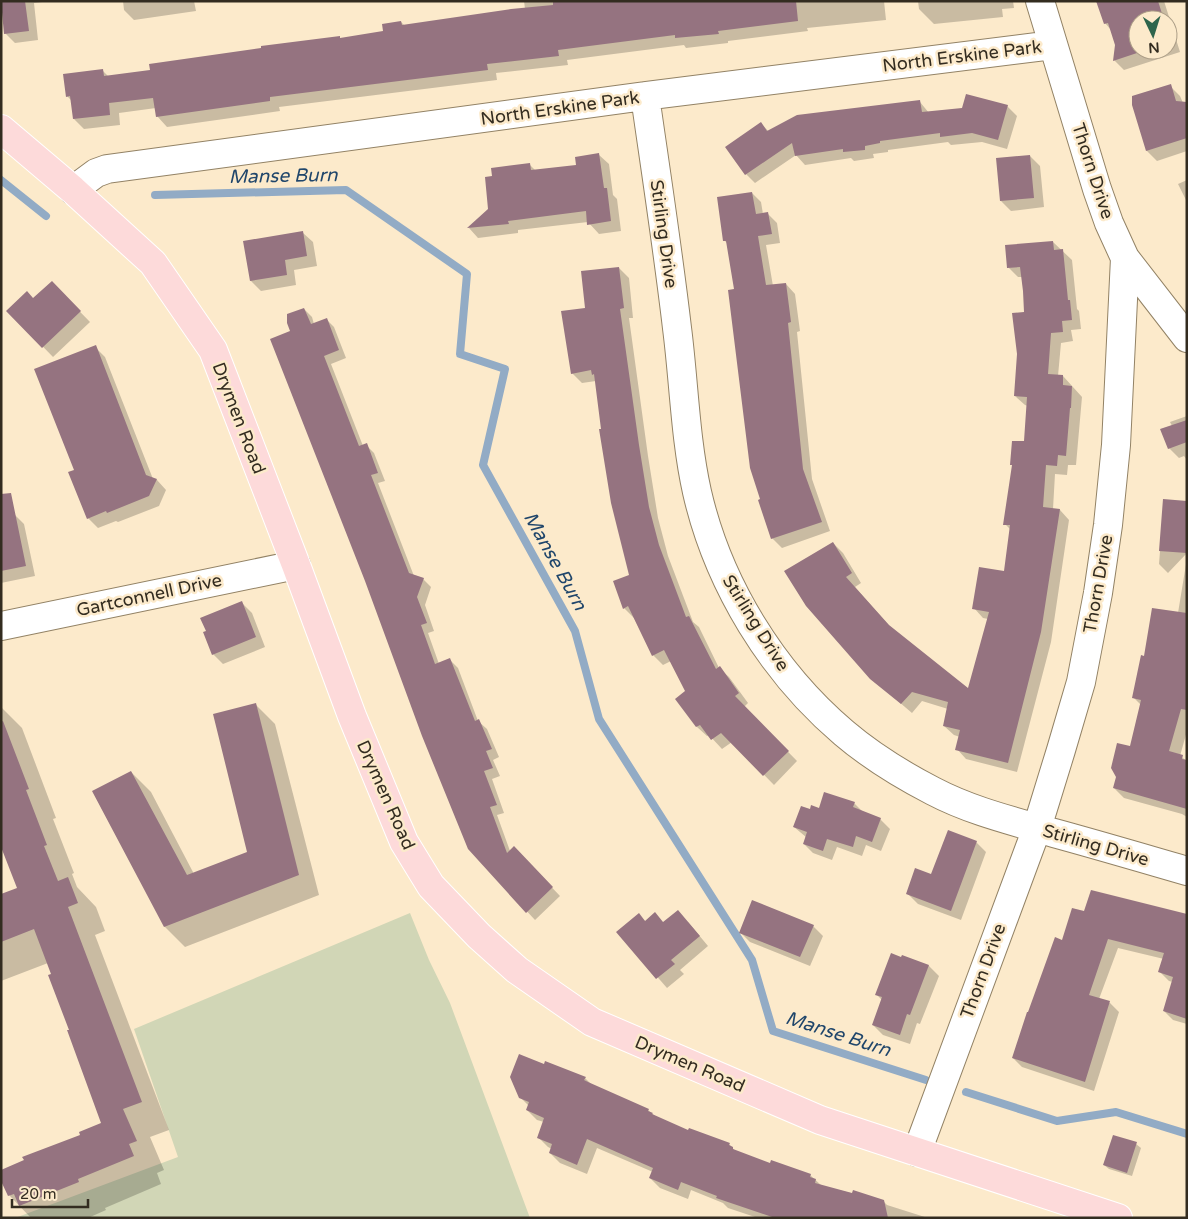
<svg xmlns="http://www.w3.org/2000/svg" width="1188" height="1219" viewBox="0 0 1188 1219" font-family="'Varela Round',sans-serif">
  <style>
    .green { fill: #d1d6b6 }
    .shadow { fill: #0003; fill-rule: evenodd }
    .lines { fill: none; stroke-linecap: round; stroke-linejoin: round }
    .stream { stroke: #92abc5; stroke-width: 8 }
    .building { fill: #957380 }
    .minor-casing { stroke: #928265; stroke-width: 30 }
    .major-casing { stroke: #fff; stroke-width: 30 }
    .minor { stroke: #fff; stroke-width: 28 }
    .major { stroke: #fddada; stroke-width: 28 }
    .labels { text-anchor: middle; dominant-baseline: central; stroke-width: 5; stroke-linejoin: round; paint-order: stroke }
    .street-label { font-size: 18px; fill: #332c20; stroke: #fceacb }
    .water-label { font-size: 19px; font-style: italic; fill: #20466b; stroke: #fceacb }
  </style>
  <rect width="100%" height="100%" fill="#fceacb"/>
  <path class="green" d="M410 913 429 960 450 1003 530 1218H15L178 1157 134 1029Z"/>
  <path class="shadow" d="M1 1H50L34 3 38 40 15 43 5 33Z
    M123 1H194L196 11 134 20 124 10Z
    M524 1H884L886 20 807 28 808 31 728 41V43L686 48 684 45 567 60 568 65 496 73 497 80 279 107 280 111 167 127 157 116 156 108 119 113 120 125 84 129 74 119 72 101 67 96 103 71 109 77 151 72 340 38 341 39 384 32 401 22 405 26 525 9Z
    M918 1H1013L1014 8 1002 9 1003 17 934 24 919 9Z
    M1097 1H1164L1180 52 1124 70 1114 60 1116 45 1111 30 1105 23ZM1138 20H1168V50H1138Z
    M1170 86 1180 96 1183 103 1187 104V151L1157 161 1147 151 1133 104Z
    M920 102 929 113 1007 106 1017 116 1007 149 982 142 951 145 948 142 888 150V152L873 154 874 158 854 161 851 158 805 165 796 155 755 183 746 174 761 123 769 132Z
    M599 155 609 164 613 195 617 199 621 231 599 234 588 222 518 230V233L478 238 469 228 490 209 529 164 536 171 578 166Z
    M1030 156 1040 166 1044 207 1011 211 1001 201Z
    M1187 180V202L1178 184Z
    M752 193 761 202 763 214H768L777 223 780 243 766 245 773 286 786 284 795 294 800 331 797 332 812 479 830 531 782 548 772 538 762 499 735 290 727 243 725 241Z
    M303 233 313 242 317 266 294 270 296 285 261 291 251 281 245 242Z
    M1053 242 1072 260 1077 309 1079 311 1081 329 1071 330 1073 341 1061 343 1058 376H1063L1082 397 1076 465H1068L1067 475 1055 474 1053 509 1060 510 1069 520 1051 642 1017 772 966 759 957 749 960 737 954 735 944 726 948 709 922 701 912 713 871 678 833 543 843 553 861 583 855 587 892 629 969 690 988 619 983 618 974 608 1005 573 1011 530 1005 524 1025 443 1028 406 1025 405 1015 396 1026 313 1022 277H1018L1008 267Z
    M619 268 629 278 633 318H629L648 456 658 518 668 556 693 622 699 627 719 668 729 677 748 703 744 707 797 761 774 785 732 742 722 749 709 735 707 736 697 727 687 692 671 661 663 665 653 655 634 618 624 608 631 576 602 430 596 381 582 383 572 373 586 309Z
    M52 283 90 322 53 357 15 318Z
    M304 309 312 317 314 324 326 319 334 327 346 358 331 364 363 446 366 445 374 453 385 481 378 483 414 576 423 579 431 587 425 605 434 631 428 633 439 664 450 660 458 668 478 721 487 729 499 757 493 760 500 776 492 779 504 813 497 815 510 851 522 856 560 896 535 920 469 849 292 332Z
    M95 347 105 357 153 479 157 480 166 490 159 506 118 522 116 521 98 528 88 518 75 471Z
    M1187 416V460L1184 456 1179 458 1169 448 1172 426 1170 422Z
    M1164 500 1187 553 1168 573 1159 564Z
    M15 515 24 524 35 576 1 583V518Z
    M1187 558V731L1180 756 1187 761V817L1182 814 1124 798 1114 788 1131 748 1141 705 1133 697 1145 657 1178 613Z
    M242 603 252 613 265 647 223 664 213 654Z
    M255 704 275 724 319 895 185 947 165 927 93 792 131 772 151 792 194 874 249 853Z
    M1 707 22 728 56 818 53 819 74 873 72 874 77 887 96 907 105 931 95 935 169 1130 150 1137 164 1170 157 1173 161 1184 105 1208 106 1210 88 1218H31L9 1195 82 1136 102 1123 48 963 1 981V896L19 889 1 843Z
    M854 803 863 812 880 819 890 829 881 851 866 845 862 856 837 847 832 860 813 853 804 844 806 837 794 827 811 810Z
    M976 842 986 852 961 920 918 904 908 894Z
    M1085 913 1187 916V1024L1173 1020 1164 1011 1173 982 1169 981 1160 972 1164 959 1118 948 1099 999 1110 1003 1119 1012 1094 1091 1022 1067 1013 1058 1063 942Z
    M639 915 646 922 664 923 688 922 708 946 680 970 684 974 667 988 618 932Z
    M813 926 823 936 810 966 750 942 740 932Z
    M903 957 929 966 939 976 920 1024 917 1023 910 1044 883 1035 873 1025 882 1000 877 995Z
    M585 1078 592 1085 648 1110 656 1117 688 1132 729 1144 736 1152 771 1165 810 1175 822 1186 883 1201 887 1205 928 1218H758L728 1208 723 1203 691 1190 688 1199 660 1188 650 1178 653 1172 597 1148 587 1174 560 1163 550 1153 552 1149 548 1147 538 1137 544 1122 537 1120 527 1110 529 1106 520 1097Z
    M1136 1144 1141 1148 1132 1176 1109 1169 1104 1165Z"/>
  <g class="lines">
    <path class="stream" d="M1 180 46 216
      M155 195 346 190 467 274 460 354 505 369 483 465 575 631 599 719 752 960 773 1031 926 1080
      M966 1092 1057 1121 1116 1112 1187 1134"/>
  </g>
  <path class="building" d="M1 1H25L29 31 4 34Z
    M553 1H796L798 21 718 31 719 34 675 38V35L558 50 559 56 487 64 488 70 270 97V101L156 117 153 98 109 103 110 115 73 119 70 96 66 97 63 74 103 69 104 76 150 70 149 64 261 48V46L340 36V38L383 31 382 24 401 21 402 25 511 9 553 5Z
    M1096 1H1158L1164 20H1138V50H1146L1113 61 1115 45 1108 23 1104 24Z
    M1171 84 1176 101 1187 102V138L1146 151 1132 105V96Z
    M966 94 1008 105 998 140 972 133 940 137V133L880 141V143L865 146V150L843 152V149L795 156 792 143 745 175 725 147 761 122 767 131 797 115 920 100 922 112 962 108Z
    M599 153 604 188H607L611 221 587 225 586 211 508 221 509 224 467 228 488 209 485 177 492 176 491 168 530 163 531 170 576 165 575 157Z
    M1030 155 1034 198 1000 201 996 158Z
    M752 192 756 214 768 212 772 234 758 236 766 285 786 283 791 322 788 323 803 469 822 522 771 539 758 500 760 499 750 468 728 290 734 289 726 241H723L717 197Z
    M303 231 307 256 285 260 287 275 250 281 243 241Z
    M1053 241 1054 250 1063 249 1068 300H1070L1072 320 1062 321 1063 332 1051 333 1048 374 1063 375V385L1072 386 1071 408H1070L1066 456 1058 455 1057 466 1046 465 1043 507 1060 509 1041 632 1008 763 955 750 960 730 943 726 948 702 912 692 901 704 870 679 806 606 784 571 833 542 852 573 846 577 889 625 968 688 989 612 972 609 979 567 1004 571 1010 525H1003L1012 465H1010L1012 441H1024L1027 397 1014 396 1017 354 1012 313 1024 312 1023 291 1020 267 1007 268 1005 245Z
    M619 267 624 308 620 309 639 445 649 507 659 545 686 617 689 616 716 669 720 666 739 693 735 696 789 751 763 776 721 733 711 740 700 725 696 727 675 699 685 691 664 650 652 656 628 606 623 609 613 581 629 575 611 503 599 429H601L594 374 592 375 591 370 571 374 561 311 585 308 581 271Z
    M52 281 81 311 42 348 6 311 27 291 33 298Z
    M304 308 311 324 327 318 339 350 324 356 359 446 367 443 378 473 371 475 409 573 424 578 417 597 427 623 421 625 435 664 450 658 475 721 479 719 492 749 486 751 493 768 484 771 497 805 490 807 507 853 514 846 553 887 526 913 468 849 422 736 365 581 270 339 290 331 287 323V314Z
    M96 345 146 475 157 479 149 496 107 513 106 511 87 519 68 472 74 470 34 369Z
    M1187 420V442L1168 449 1160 429Z
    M11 493 26 566 1 571V494Z
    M1163 499 1187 501V553L1159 551Z
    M242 601 256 637 212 655 203 632 206 631 200 618Z
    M1152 608 1187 613V710L1181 709 1169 751 1183 755 1182 759 1187 760V809L1113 788 1116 777 1111 768 1117 743 1130 746 1141 700 1132 698 1141 655 1144 656Z
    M256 703 299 875 164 927 92 791 131 771 187 875 247 852 213 714Z
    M3 721 29 789 26 790 47 845 44 846 58 881 68 877 78 903 68 907 142 1102 123 1109 137 1141 129 1144 134 1156 78 1179 79 1182 19 1206 14 1194 8 1196 1 1181V1170L24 1160 22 1157 80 1135 79 1132 101 1123 67 1030H69L48 975 51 974 34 929 1 942V894L17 888 1 847V722Z
    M824 792 855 802 853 807 881 818 872 842 856 836 853 847 827 839 823 851 803 844 807 832 793 827 801 806 810 809 811 805 819 808Z
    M948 830 977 841 951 911 906 894 915 868 931 874Z
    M1091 890 1187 914V1019L1163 1011 1173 977 1158 972 1164 953 1108 939 1089 995 1110 1001 1085 1082 1012 1058 1027 1012H1028L1055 937 1062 940 1072 908 1084 911Z
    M752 900 814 925 800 957 739 933Z
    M678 910 700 936 671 960 675 964 656 979 616 932 639 913 645 921 655 912 663 922Z
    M891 953 901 957 902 955 929 965 910 1015 907 1014 900 1035 872 1025 882 997 875 995Z
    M519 1054 544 1064 545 1061 586 1077 584 1080 588 1082 649 1109 648 1111 653 1113 652 1114 688 1130 689 1128 730 1143 729 1145 733 1147V1149L770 1163 771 1160 811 1174 810 1177 816 1179 815 1183 852 1193 853 1190 884 1200 888 1218H775L716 1198 717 1196 681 1182 678 1190 649 1178 653 1168 587 1139 577 1165 549 1153 552 1144 537 1138 544 1118 526 1110 529 1102 519 1098 510 1077Z
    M1113 1135 1137 1142 1127 1173 1103 1165Z"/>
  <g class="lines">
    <g class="minor-casing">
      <path id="minor" d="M645 96C656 173 668 251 677 328 684 382 685 438 697 492 718 584 772 672 844 733 871 756 902 775 933 791 971 811 1013 821 1054 833 1098 845 1142 858 1187 871
        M73 190 96 173 107 169 645 96 1053 45
        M1125 258 1187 338
        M1 626 296 565
        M917 1152 1037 828 1061 750 1081 682 1098 593 1108 525 1116 445 1125 258 1109 223 1097 189 1040 1"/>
    </g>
    <g class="major-casing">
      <path id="major" d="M1 129 73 190 153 263 213 350 296 565 352 716 404 842 431 886 479 936 517 970 592 1022 820 1120 1118 1218"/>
    </g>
    <use href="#minor" class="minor"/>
    <use href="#major" class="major"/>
  </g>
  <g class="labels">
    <g class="street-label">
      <text transform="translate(962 56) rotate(-7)">North Erskine Park</text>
      <text transform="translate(560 108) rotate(-8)">North Erskine Park</text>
      <text transform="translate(1093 171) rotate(72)">Thorn Drive</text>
      <text transform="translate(664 234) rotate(82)">Stirling Drive</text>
      <text transform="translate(239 418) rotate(69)">Drymen Road</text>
      <text transform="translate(1098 584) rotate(-80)">Thorn Drive</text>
      <text transform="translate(149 595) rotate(-12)">Gartconnell Drive</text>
      <text transform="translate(756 623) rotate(58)">Stirling Drive</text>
      <text transform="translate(386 795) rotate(66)">Drymen Road</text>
      <text transform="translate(1096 845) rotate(16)">Stirling Drive</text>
      <text transform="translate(983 971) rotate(-70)">Thorn Drive</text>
      <text transform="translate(690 1064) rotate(23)">Drymen Road</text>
    </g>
    <g class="water-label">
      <text transform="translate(283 176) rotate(-1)">Manse Burn</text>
      <text transform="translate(555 561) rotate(61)">Manse Burn</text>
      <text transform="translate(838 1034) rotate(18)">Manse Burn</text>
    </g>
  </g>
  <rect width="1188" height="1219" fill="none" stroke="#332c20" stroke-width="5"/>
  <g transform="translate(1153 35) rotate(176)"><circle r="24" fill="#fceacb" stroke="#ac9e87"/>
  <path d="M0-4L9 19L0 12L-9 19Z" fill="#2e654c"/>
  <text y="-8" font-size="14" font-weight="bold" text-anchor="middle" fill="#332c20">N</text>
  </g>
  <path d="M12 1199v8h76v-8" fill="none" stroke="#332c20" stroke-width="2.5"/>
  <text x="20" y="1199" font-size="15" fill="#332c20" stroke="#fceacb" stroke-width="4" paint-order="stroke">20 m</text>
</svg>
